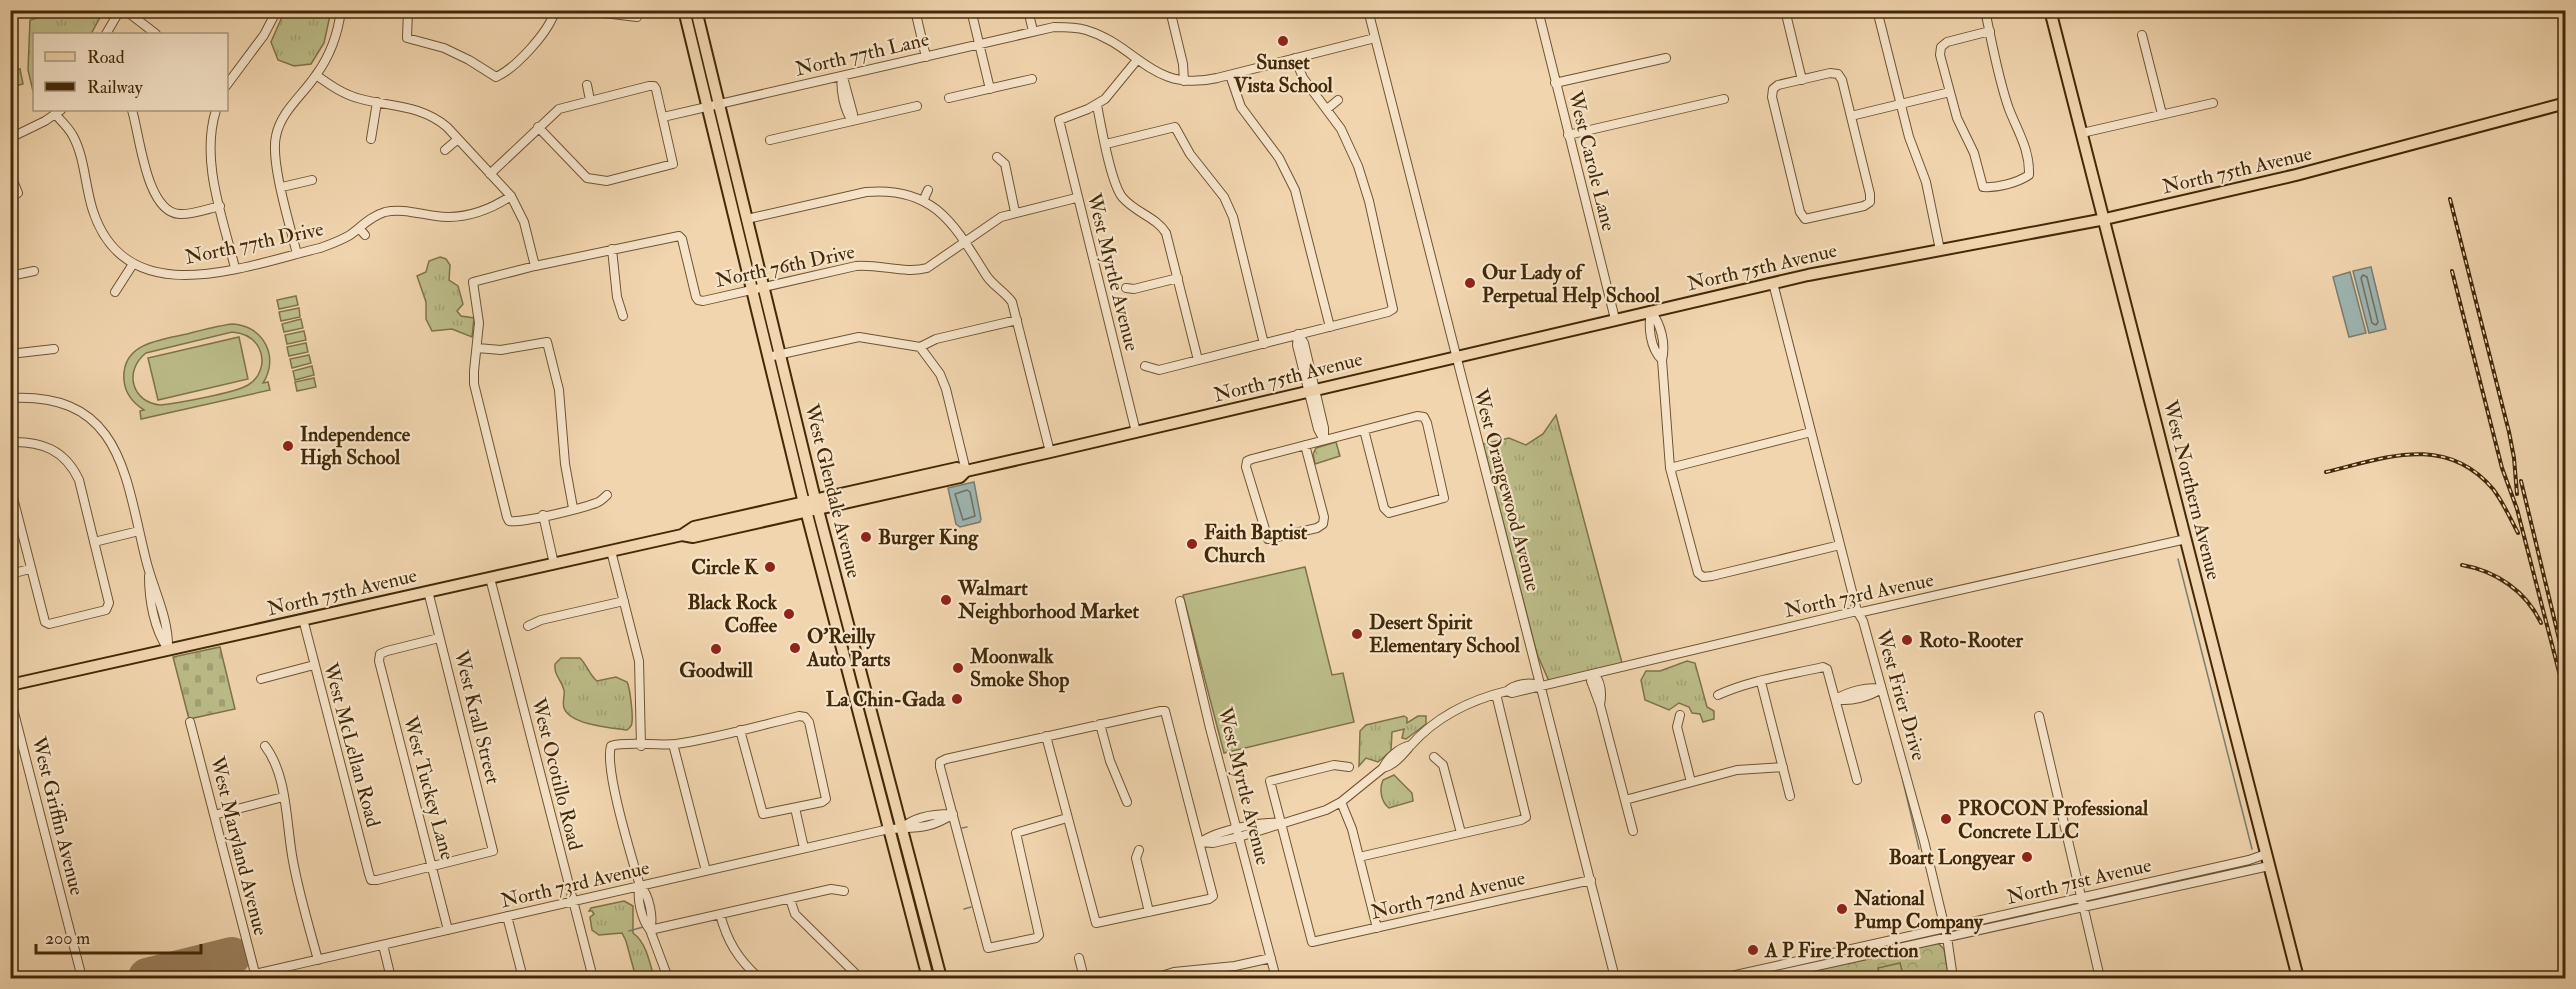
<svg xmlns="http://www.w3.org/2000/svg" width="2576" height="989" viewBox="0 0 2576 989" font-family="'IM FELL Double Pica',serif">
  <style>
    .grass { fill: url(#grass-tufts); stroke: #7f7348; stroke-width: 1.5 }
    .cemetery { fill: url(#cemetery-stones); stroke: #7f7348; stroke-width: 1.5 }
    .park { fill: url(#park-crowns); stroke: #7f7348; stroke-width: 1.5 }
    .pitch { fill: #bcbd89; stroke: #7f7348; stroke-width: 1.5; fill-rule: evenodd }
    .water { fill: #9eb6b3; stroke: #797e6f; stroke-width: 1.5 }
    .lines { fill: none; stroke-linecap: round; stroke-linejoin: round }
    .shore { stroke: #70705e; stroke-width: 1.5 }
    .stream { stroke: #797e6f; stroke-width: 1.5 }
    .runway { stroke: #9a7f5b; stroke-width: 38 }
    .minor-casing { stroke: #6e5432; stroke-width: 10 }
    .major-casing { stroke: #422908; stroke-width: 14 }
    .minor { stroke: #f6e4ca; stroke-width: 8 }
    .major { stroke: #f1d5ae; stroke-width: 10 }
    .rail-casing { stroke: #422908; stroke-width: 4 }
    .rail { stroke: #f6e4ca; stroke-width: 1.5; stroke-dasharray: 4.5; stroke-linecap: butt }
    .poi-dot { fill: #8f2418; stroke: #f6e4ca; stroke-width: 2 }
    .labels { text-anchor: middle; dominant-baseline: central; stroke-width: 4.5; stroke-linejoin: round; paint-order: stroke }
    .street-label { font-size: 20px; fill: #422908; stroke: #f6e4ca }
    .poi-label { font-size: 20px; font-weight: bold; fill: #422908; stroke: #f6e4ca; text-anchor: start }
  </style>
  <defs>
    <pattern id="grass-tufts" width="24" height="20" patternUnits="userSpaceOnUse" patternTransform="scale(1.5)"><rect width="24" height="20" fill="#bcbd89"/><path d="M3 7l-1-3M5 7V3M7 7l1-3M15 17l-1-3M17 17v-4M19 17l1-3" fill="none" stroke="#a3a275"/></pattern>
    <pattern id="cemetery-stones" width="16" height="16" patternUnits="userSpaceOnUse" patternTransform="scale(1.5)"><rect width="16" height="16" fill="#bcbd89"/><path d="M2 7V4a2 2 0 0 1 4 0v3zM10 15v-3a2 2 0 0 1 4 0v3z" fill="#a3a275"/></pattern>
    <pattern id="park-crowns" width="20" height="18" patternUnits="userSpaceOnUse" patternTransform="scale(1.5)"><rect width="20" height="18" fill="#bcbd89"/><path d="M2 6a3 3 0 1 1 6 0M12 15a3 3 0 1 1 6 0" fill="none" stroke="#a3a275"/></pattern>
  </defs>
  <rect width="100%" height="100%" fill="#f1d5ae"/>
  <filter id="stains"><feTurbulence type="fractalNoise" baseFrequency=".00333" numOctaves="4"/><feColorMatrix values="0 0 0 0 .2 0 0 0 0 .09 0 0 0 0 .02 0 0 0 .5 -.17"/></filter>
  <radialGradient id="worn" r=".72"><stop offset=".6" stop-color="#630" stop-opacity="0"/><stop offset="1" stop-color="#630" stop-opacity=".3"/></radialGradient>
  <path class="grass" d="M104 10 91 34H34V92L33 91 28 70 30 20 63 11Z
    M285 10 331 11 324 43 311 64 294 66 278 60 271 42Z
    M440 257 446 259 450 265 449 280 458 286 463 304 457 311 461 316 474 318 472 337 452 329 432 331 426 319V302L417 276 426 272 429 261Z
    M1556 415 1622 663 1549 681 1537 654 1483 444 1509 438 1526 445 1543 434Z
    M561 658H580C587 665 590 676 597 681L616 677 627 682C630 687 633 715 632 722 632 727 630 727 627 730 612 728 570 725 564 708 562 702 565 696 564 690 561 679 554 676 555 664Z
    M1687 661 1695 663 1707 707 1714 711V719L1703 722 1700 714 1692 713 1689 707 1679 703 1669 710 1645 700 1641 680 1646 671H1660Z
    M1404 716 1407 718V723L1418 716H1426V724L1406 739 1402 738 1404 729 1392 732 1391 751 1378 762 1366 758 1359 766 1360 731 1366 725Z
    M1394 775 1412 793 1413 801 1389 808C1381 802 1379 789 1383 780Z
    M624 901 633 906V933C646 942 650 963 654 978H636L626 941 622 933 599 935 592 930 590 917 594 914 592 911H589L591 908Z"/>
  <path class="cemetery" d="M220 647 235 709 189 719 173 657Z"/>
  <path class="park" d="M20 69 23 84 11 87V71Z
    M1336 442 1340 456 1315 464 1313 454 1316 448Z
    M1938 943 1944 949 1949 978H1800L1799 974Z"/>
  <path class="pitch" d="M296 296 298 305 279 309 277 300Z
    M299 308 300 317 281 321 279 312Z
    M301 319 303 328 284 332 282 324Z
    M232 324C263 325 280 357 263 383L268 382 270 390 141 419 140 411 144 410C133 403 125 393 124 380 121 343 160 340 187 334 202 330 217 326 232 324ZM232 332C244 333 254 338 259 348 266 362 260 378 248 385 235 393 178 403 161 405 132 403 123 371 146 353Z
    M304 331 306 340 287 344 285 335Z
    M239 337 248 379 158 400 148 358Z
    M306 343 308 352 289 356 287 347Z
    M309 355 311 363 292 368 290 359Z
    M312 366 314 375 295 380 293 371Z
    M314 378 316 387 297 391 295 382Z
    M1305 567 1332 675 1343 673 1354 722 1224 753 1183 595Z
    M1900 963 1904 978H1880L1878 968Z"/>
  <path class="water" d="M2371 267 2386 329 2369 333 2353 271Z
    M2350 272 2366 333 2349 337 2333 277Z
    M974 482 981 519 980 522 960 527 956 524 948 488Z"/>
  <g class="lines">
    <path class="shore" d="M2363 275 2367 277 2378 322 2376 325 2372 323 2361 278Z
      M967 490 970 492 975 516 963 520 955 494Z"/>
    <path class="stream" d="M2178 559 2252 849
      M1902 777 1919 849
      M962 828 967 827
      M964 909 971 907
      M629 931 643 927"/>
    <path class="runway" d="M147 977 232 956"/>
    <g class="minor-casing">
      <path id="minor" d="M125 10 156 34
        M408 10 407 38 444 48 469 60 496 77C516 68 550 31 555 10
        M579 10 637 17
        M915 10 926 57
        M971 10 990 89
        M1028 10 1033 31
        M1170 10 1183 64 1184 81
        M1368 10 1615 978
        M1538 10 1615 319
        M1752 10H1763
        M1785 10 1802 80
        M1877 10 1909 137 1926 182 1940 250
        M1985 10C1992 43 1998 78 2009 109 2018 132 2030 150 2029 175 2017 183 1997 188 1983 187L1974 153 1957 118 1940 55 1941 47 1947 42 1990 31
        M106 34 120 10
        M2142 35 2162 114
        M1830 73 1838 74 1842 80 1870 194V202L1864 206 1805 219 1800 212 1772 97 1773 89 1778 85Z
        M316 75C330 85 344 95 361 99 392 107 421 105 447 127L511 196 524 222 535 266
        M1230 75 1241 107 1279 158 1295 190 1330 327
        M842 76C840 89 844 109 852 121
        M843 77 853 114 852 121
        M1555 83 1666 58
        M587 85 590 100
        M226 86 264 35 277 10
        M949 98 1032 79
        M1097 105C1101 126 1111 185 1123 198 1136 213 1156 217 1166 233L1198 360
        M1327 109 1338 100
        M132 110C140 136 146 211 179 214 192 215 207 209 220 206
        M216 110C200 161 223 218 235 268
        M56 115C62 122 69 128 73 136 85 158 85 187 93 211 127 314 245 266 320 248 331 244 340 241 350 235 361 227 371 216 385 212 402 208 419 214 436 216 464 220 488 211 511 196
        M1851 116 1950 92
        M663 117 1054 27C1065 27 1076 27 1086 30 1139 46 1151 93 1217 78L1375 38
        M2082 133 2213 103
        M1568 135 1724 99
        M10 138 45 121 61 110
        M371 139 377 102
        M770 140 917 106
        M1106 144 1175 127 1190 154 1224 197 1233 217 1264 344
        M445 150 458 139
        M997 157 1005 164 1015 212
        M10 173 18 193 10 198
        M490 174 559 109 649 86H654L656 89 673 164 607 181 587 178 538 127
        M282 187 312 180
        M924 199 928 190
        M747 219 866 192C934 186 954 224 986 275 993 286 1004 291 1012 302L1050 452
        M359 228 365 235
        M612 249 617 297 623 316
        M297 254C290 225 270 162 276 136 281 111 303 95 316 75 330 56 338 34 341 10
        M10 276 34 271
        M1773 283 1857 611 1863 621 1924 841 1947 937 1953 978
        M1126 288 1134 289 1178 278
        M115 292 133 264
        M1651 311C1661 325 1666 343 1662 360L1670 468 1698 573 1703 577 1712 576 1840 545
        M1651 311C1648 327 1650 348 1662 360
        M1298 334 1297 345 1318 429 1324 440
        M1298 334 1304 343 1324 428V440
        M920 347 940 374 946 389 966 471
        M477 348 501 350 547 342 559 390 565 464 573 508
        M10 354 54 349
        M768 357 859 337 920 347 936 339 1017 320
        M1145 366 1159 370 1388 312 1393 309 1369 201 1358 166 1341 129 1303 78 1295 58
        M10 398C122 392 125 476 146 560 153 589 169 618 168 649
        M1136 432 1059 120 1088 109 1105 99 1137 60
        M10 442C42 441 65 450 79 480L109 603 106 610 49 624 45 622 10 486
        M1305 445 1324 517 1323 524 1317 528 1268 539 1246 467 1247 461 1252 459 1417 416 1424 417 1427 423 1444 498 1389 513 1384 508 1364 430
        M1670 468 1811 432
        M607 495C604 498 600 502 596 503 580 509 523 523 509 521L507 517 474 384V371L479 323 473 282 535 266 679 236 682 239 696 297 698 300 703 301 856 266C880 264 906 274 927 268L1001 217 1076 198
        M543 515 554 564
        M94 542 139 531
        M611 551 639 661 641 746
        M10 574 30 569
        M149 576C149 600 154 629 168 649
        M490 578 593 978
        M1180 601 1210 728 1276 978
        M303 619 369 874 371 880H377L493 851 428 591
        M528 626 541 620 624 601
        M439 638 387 651 380 654 379 661 448 930
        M1594 674 1591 681 1600 705 1633 831
        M1594 674C1602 683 1602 694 1600 705
        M261 679 314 665
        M1761 682 1790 796
        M1507 691 1512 693 1857 611 1862 612 2186 539
        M1718 695C1750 680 1789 675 1823 667L1827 669 1857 780
        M10 697 82 978
        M1836 699C1848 692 1867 686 1881 689
        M1836 699C1850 702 1869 697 1881 689
        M1680 715 1677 727 1691 782
        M2039 716 2100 978
        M190 722 256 977
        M1100 724 1110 761 1127 802
        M1046 736 1096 923 1209 899 1213 896 1165 711H1161L946 759 940 762V767L988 948 1036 938 1039 935 1016 833 1067 818
        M673 744 706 871
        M265 746C288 776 286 825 293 861 299 894 309 927 318 960
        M1434 757 1443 765 1461 833
        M1349 767 1334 765 1270 781 1312 942 1591 880
        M1383 768C1388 757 1399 748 1411 745
        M1625 800 1737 770 1783 767
        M1341 802 1352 829 1377 928
        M795 808 804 848
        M214 815 283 797
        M902 828C914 817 935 814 951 814
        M1201 842 1213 843 1239 837 1326 810 1341 802 1383 768C1396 764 1403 754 1411 745 1437 716 1470 700 1507 691 1515 684 1529 682 1539 685
        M1201 842C1216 831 1261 821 1279 823
        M1139 850 1136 858 1149 912
        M1359 857 1521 820 1526 817 1496 694
        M640 886C649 894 654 918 650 930
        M790 899 795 914 860 978
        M720 914C727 941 738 959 759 978
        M507 916 523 978
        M650 930 831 889 844 891
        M383 945 391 978
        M1079 958 1084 978
        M255 974 889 829C915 827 929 830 953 814
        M33 978H36
        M668 978 650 930C642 920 636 898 640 886 632 858 604 769 611 746 626 741 656 746 676 744 717 738 758 726 799 716L805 717 809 722 826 799 822 802 763 814 740 730
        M1155 978 1174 972 1235 966 1271 958
        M1722 978 2249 860 2266 854
        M1763 978 2269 866"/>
    </g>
    <g class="major-casing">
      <path id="major" d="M684 10 802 495 928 978
        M696 10 813 491 941 978
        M2050 10 2298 978
        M682 535 693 537 960 477 966 471
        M10 685 682 535 694 527 957 468 966 471 1050 452 1808 275 2105 219 2296 175 2566 103"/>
    </g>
    <use href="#minor" class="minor"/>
    <use href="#major" class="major"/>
    <g class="rail-casing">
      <path id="rail" d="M2450 199 2509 432 2514 458 2517 494
        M2452 271 2502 468 2517 509 2566 699
        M2326 472C2385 458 2445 433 2493 489 2503 502 2510 518 2518 533
        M2521 481 2561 647
        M2462 565C2496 571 2526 591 2541 623"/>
    </g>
    <use href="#rail" class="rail"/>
  </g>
  <g class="poi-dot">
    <circle cx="1283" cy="41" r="6"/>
    <circle cx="1470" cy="283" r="6"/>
    <circle cx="288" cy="446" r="6"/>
    <circle cx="866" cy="537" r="6"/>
    <circle cx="1192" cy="544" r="6"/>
    <circle cx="770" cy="567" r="6"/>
    <circle cx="946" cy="600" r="6"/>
    <circle cx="789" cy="614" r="6"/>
    <circle cx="1357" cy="634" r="6"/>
    <circle cx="1907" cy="640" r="6"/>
    <circle cx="795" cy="648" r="6"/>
    <circle cx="716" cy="649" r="6"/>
    <circle cx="958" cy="668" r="6"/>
    <circle cx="957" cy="699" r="6"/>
    <circle cx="1946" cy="819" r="6"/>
    <circle cx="2027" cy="857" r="6"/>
    <circle cx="1842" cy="909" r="6"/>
    <circle cx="1753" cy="950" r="6"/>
  </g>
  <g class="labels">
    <g class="street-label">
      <text transform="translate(862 54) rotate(-13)">North 77th Lane</text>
      <text transform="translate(1592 161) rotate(76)">West Carole Lane</text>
      <text transform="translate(2237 170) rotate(-13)">North 75th Avenue</text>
      <text transform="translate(254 243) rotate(-12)">North 77th Drive</text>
      <text transform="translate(785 266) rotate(-12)">North 76th Drive</text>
      <text transform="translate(1762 267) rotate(-13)">North 75th Avenue</text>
      <text transform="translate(1113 272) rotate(76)">West Myrtle Avenue</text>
      <text transform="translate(1288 377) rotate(-14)">North 75th Avenue</text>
      <text transform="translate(1507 490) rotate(75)">West Orangewood Avenue</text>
      <text transform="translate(2192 490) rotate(76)">West Northern Avenue</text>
      <text transform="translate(833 491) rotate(76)">West Glendale Avenue</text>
      <text transform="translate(342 592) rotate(-13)">North 75th Avenue</text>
      <text transform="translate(1859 595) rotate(-12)">North 73rd Avenue</text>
      <text transform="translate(1901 695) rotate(74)">West Frier Drive</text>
      <text transform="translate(477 717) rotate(76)">West Krall Street</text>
      <text transform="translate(352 745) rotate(75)">West McLellan Road</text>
      <text transform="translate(557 774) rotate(76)">West Ocotillo Road</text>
      <text transform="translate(1244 786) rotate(76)">West Myrtle Avenue</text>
      <text transform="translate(429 788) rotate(75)">West Tuckey Lane</text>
      <text transform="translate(58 816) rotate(76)">West Griffin Avenue</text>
      <text transform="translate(239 846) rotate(76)">West Maryland Avenue</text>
      <text transform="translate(2079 881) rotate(-13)">North 71st Avenue</text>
      <text transform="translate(575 884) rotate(-13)">North 73rd Avenue</text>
      <text transform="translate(1448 895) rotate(-13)">North 72nd Avenue</text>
    </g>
    <g class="poi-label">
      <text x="1283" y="62" text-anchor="middle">Sunset<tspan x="1283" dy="23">Vista School</tspan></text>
      <text x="1482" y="272">Our Lady of<tspan x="1482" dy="23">Perpetual Help School</tspan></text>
      <text x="300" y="434">Independence<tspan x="300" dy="23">High School</tspan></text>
      <text x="1204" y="532">Faith Baptist<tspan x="1204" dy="23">Church</tspan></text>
      <text x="878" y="537">Burger King</text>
      <text x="758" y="567" text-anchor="end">Circle K</text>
      <text x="958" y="588">Walmart<tspan x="958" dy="23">Neighborhood Market</tspan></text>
      <text x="777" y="602" text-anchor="end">Black Rock<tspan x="777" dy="23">Coffee</tspan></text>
      <text x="1369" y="622">Desert Spirit<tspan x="1369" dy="23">Elementary School</tspan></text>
      <text x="807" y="636">O'Reilly<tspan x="807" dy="23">Auto Parts</tspan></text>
      <text x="1919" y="640">Roto-Rooter</text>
      <text x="970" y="656">Moonwalk<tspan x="970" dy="23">Smoke Shop</tspan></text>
      <text x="716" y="670" text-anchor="middle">Goodwill</text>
      <text x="945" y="699" text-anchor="end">La Chin-Gada</text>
      <text x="1958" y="808">PROCON Professional<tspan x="1958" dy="23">Concrete LLC</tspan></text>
      <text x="2015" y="857" text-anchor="end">Boart Longyear</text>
      <text x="1854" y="898">National<tspan x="1854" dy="23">Pump Company</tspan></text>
      <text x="1765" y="950">A P Fire Protection</text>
    </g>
  </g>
  <rect width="2576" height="989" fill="none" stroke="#f1d5ae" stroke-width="36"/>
  <rect x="12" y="12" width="2552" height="965" fill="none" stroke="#422908" stroke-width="3"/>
  <rect x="18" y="18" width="2540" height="953" fill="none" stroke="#422908" stroke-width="1.5"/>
  <rect x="33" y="33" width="195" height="78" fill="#f6e4ca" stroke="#ae997c" stroke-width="1.5"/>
  <rect x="45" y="52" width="30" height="9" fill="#f1d5ae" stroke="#ae997c" stroke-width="1.5"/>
  <text x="87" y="63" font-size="18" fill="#422908">Road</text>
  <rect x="45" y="82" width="30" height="9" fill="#422908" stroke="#ae997c" stroke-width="1.5"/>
  <text x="87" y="93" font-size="18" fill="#422908">Railway</text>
  <path d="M36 944v9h165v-9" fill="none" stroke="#422908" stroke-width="3"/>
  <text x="45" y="944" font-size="18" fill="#422908" stroke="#f6e4ca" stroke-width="4.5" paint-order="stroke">200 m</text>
  <rect width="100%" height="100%" filter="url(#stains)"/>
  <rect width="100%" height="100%" fill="url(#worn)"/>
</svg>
